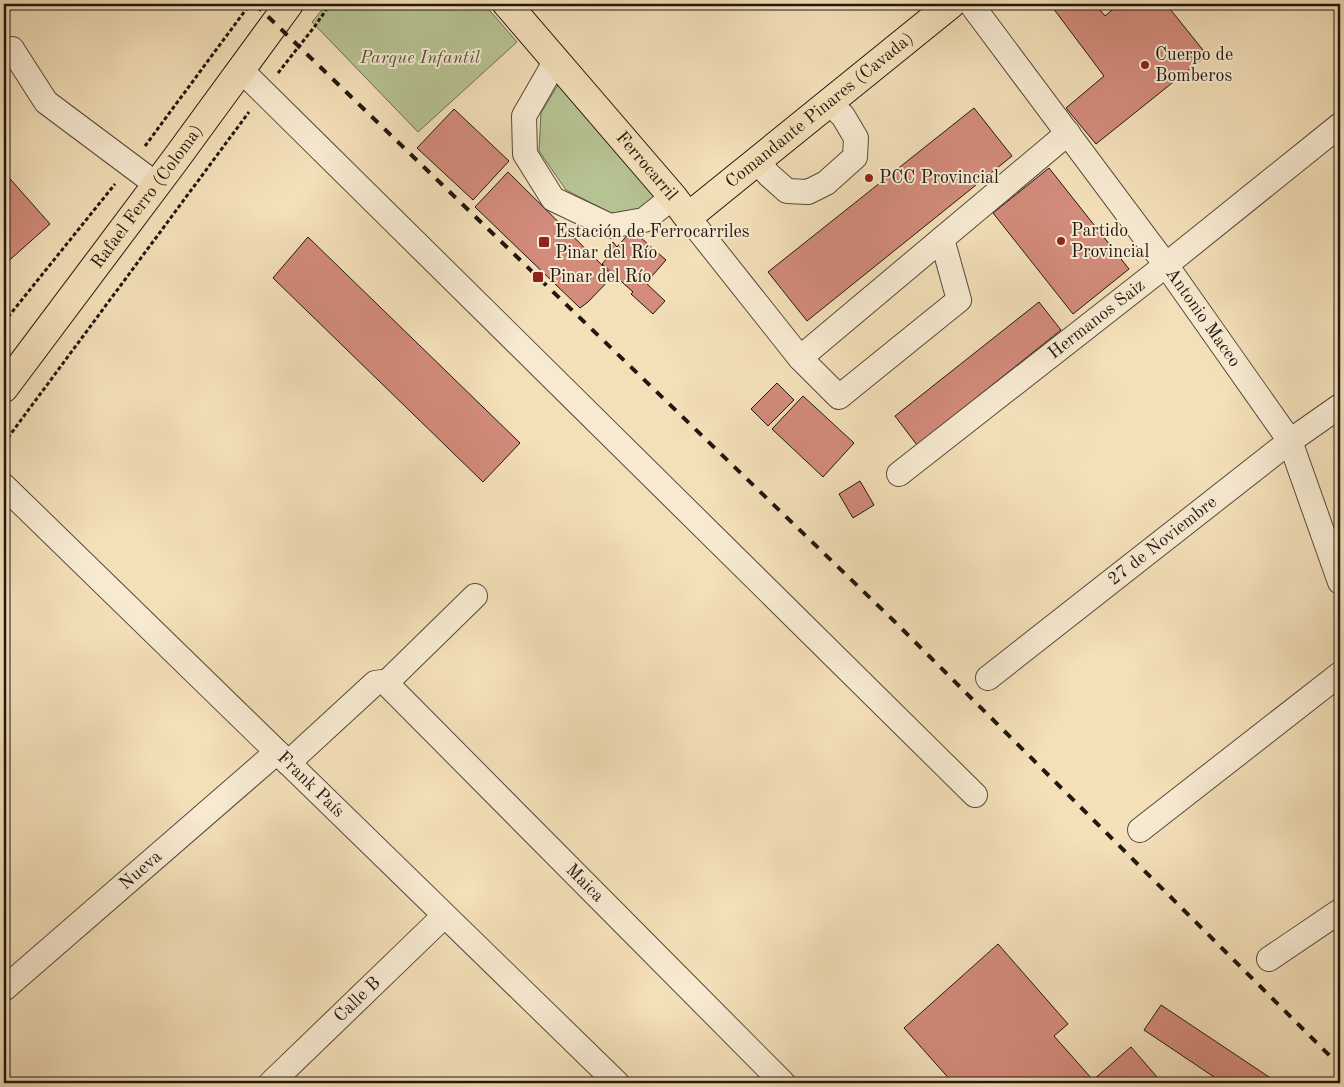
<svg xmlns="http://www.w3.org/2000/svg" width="1344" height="1087" viewBox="0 0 1344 1087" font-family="'Old Standard TT',serif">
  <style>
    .green { fill: #b7c292; stroke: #6c6c51 }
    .building { fill: #d38b7b; stroke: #211710 }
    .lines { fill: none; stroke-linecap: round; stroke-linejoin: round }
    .minor-casing { stroke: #56493a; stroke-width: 26 }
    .major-casing { stroke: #211710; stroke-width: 30 }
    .path { stroke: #211710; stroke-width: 3; stroke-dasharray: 4 2.5; stroke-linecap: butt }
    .minor { stroke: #f7ead1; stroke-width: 24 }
    .major { stroke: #f3dfb8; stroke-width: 28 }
    .rail { stroke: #211710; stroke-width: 4; stroke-dasharray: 9 9; stroke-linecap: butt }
    .poi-dot { fill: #8f2418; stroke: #f7ead1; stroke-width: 2 }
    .labels { text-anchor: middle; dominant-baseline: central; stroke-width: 4; stroke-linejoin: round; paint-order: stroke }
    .poi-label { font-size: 18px; fill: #211710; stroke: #f7ead1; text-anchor: start }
    .park-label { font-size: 18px; font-style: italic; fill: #56533e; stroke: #f7ead1 }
    .street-label { font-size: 18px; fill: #211710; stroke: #f7ead1 }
  </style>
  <rect width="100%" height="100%" fill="#f3dfb8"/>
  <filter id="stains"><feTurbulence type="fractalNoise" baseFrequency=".004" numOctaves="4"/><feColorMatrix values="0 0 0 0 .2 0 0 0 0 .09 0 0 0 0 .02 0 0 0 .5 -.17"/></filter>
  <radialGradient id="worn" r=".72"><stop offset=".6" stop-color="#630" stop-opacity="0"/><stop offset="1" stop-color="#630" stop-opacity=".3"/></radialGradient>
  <path class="green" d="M327 4H484L517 42 418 132 312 22Z
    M559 83 657 198 634 214 611 213 566 190 539 151 541 113Z"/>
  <path class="building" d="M1050 4H1095L1105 16 1119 4H1166L1207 55 1096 144 1066 108 1104 76Z
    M974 108 1012 156 807 321 768 272Z
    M454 109 509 161 473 200 417 148Z
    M1049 168 1129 269 1073 314 993 213Z
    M4 172 50 224 4 265Z
    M508 172 613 276 588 302 580 308 475 207Z
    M632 230 666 260 646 283 665 301 653 314 631 294 633 292 602 264 609 256 604 252 613 242 617 247Z
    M308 237 520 443 483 482 273 278Z
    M1039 302 1061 330 917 445 895 416Z
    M777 383 794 400 768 426 751 409Z
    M803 396 854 443 823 477 772 429Z
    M860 481 874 505 853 518 839 494Z
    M998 944 1068 1024 1054 1036 1093 1080 1131 1047 1157 1077 1150 1083H953L904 1028Z
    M1161 1005 1278 1083H1223L1144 1030Z"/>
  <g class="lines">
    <g class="minor-casing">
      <g id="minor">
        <path id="s1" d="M971 4 1166 265 1290 441 1340 582"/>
        <path d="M12 49 46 102 157 185"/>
        <path d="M555 62 524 116 525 154 553 199 610 226 644 220 673 197"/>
        <path d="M241 70 975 795"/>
        <path d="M757 161 769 175 787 191 808 192 826 183 855 157 856 138 843 116 829 103"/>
        <path d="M688 217 800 358 839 397 959 300 942 239"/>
        <path d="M800 358 1068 133"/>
        <path id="s2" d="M899 474 1166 265 1340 125"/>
        <path id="s3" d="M4 486 617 1083"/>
        <path id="s4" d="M988 678 1290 441 1340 406"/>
        <path id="s5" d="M386 683 783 1083"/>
        <path d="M386 683 475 596"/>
        <path d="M288 763 375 683 382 682 386 683"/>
        <path d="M1140 830 1340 674"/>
        <path d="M1269 959 1340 911"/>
        <path id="s6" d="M4 989 277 752"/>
        <path id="s7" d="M271 1083 444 916"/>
      </g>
    </g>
    <g class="major-casing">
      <g id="major">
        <path id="s8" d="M507 4 673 197 688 217 951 4"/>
        <path id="s9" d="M4 388 175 160 289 4"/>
      </g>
    </g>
    <path class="path" d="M278 73 315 26 330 4
      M145 146 250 4
      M4 322 115 184
      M4 443 249 112"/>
    <use href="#minor" class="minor"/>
    <use href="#major" class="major"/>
    <path class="rail" d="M255 4 894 621 1340 1066"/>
  </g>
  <g class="poi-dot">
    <circle cx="1145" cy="65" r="5"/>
    <circle cx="869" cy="178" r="5"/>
    <circle cx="1061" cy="241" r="5"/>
    <rect x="538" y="236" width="12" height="12" rx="2.5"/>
    <rect x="532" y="271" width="12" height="12" rx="2.5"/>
  </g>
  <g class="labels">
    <g class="poi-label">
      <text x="1155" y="55">Cuerpo de<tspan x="1155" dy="21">Bomberos</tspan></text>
      <text x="879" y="178">PCC Provincial</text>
      <text x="1071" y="231">Partido<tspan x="1071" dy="21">Provincial</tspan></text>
      <text x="555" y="232">Estación de Ferrocarriles<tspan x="555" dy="21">Pinar del Río</tspan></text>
      <text x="549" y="277">Pinar del Río</text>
    </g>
    <g class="park-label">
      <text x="420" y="58">Parque Infantil</text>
    </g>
    <g class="street-label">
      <text stroke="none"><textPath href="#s8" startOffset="449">Comandante Pinares (Cavada)</textPath></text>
      <text stroke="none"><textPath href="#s8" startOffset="214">Ferrocarril</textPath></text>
      <text stroke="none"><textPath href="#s9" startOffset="239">Rafael Ferro (Coloma)</textPath></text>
      <text stroke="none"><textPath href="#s1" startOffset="390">Antonio Maceo</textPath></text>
      <text stroke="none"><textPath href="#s2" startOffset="251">Hermanos Saiz</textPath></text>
      <text stroke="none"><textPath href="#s4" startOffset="222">27 de Noviembre</textPath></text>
      <text stroke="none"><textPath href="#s3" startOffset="428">Frank País</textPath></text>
      <text stroke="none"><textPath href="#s6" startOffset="181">Nueva</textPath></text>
      <text stroke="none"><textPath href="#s5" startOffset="282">Maica</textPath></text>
      <text stroke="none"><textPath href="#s7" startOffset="120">Calle B</textPath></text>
    </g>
  </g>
  <rect width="1344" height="1087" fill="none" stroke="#f3dfb8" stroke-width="20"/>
  <rect x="5" y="5" width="1334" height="1077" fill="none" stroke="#211710" stroke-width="2.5"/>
  <rect x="10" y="10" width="1324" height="1067" fill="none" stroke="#211710"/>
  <rect width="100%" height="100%" filter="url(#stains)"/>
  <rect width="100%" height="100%" fill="url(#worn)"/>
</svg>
